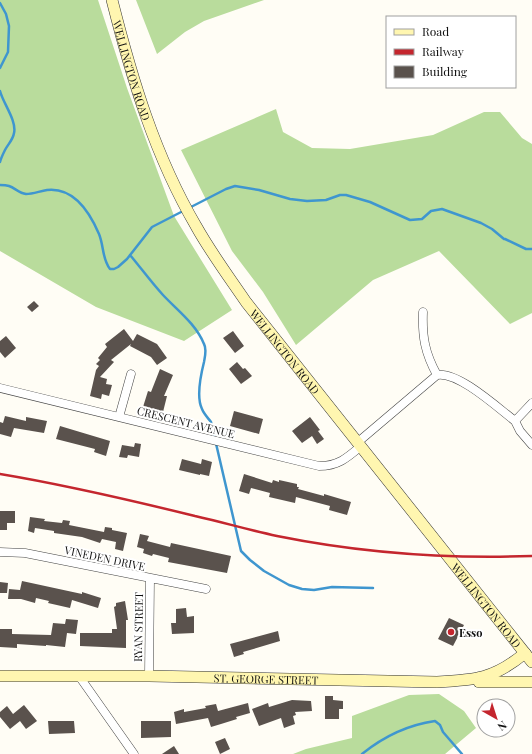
<svg xmlns="http://www.w3.org/2000/svg" width="532" height="754" viewBox="0 0 532 754" font-family="'Playfair Display',serif">
  <style>
    .forest { fill: #b9dc9c }
    .lines { fill: none; stroke-linecap: round; stroke-linejoin: round }
    .stream { stroke: #3f96cf; stroke-width: 2.5 }
    .building { fill: #5a524d }
    .street-casing { stroke: #444; stroke-width: 9 }
    .secondary-casing { stroke: #333; stroke-width: 12 }
    .street { stroke: #fff; stroke-width: 8 }
    .secondary { stroke: #fff6b0; stroke-width: 11 }
    .rail { stroke: #c4262e; stroke-width: 2.5 }
    .poi-dot { fill: #c4262e; stroke: #fff; stroke-width: 1.5 }
    .labels { text-anchor: middle; dominant-baseline: central; stroke-width: 4; stroke-linejoin: round; paint-order: stroke }
    .street-label { font-size: 11px; fill: #111; stroke: #fff }
    .poi-label { font-size: 11px; font-weight: bold; fill: #111; stroke: #fff; text-anchor: start }
  </style>
  <rect width="100%" height="100%" fill="#fffdf5"/>
  <path class="forest" d="M0 0H98L127 88 174 216 232 310 184 341 96 307 0 251Z
    M136 0H264L204 21 185 32 157 54Z
    M276 109 283 132 312 148 350 149 433 135 484 112H500L522 138 532 144V313L510 324 439 251 373 280 296 345 263 292 232 251 181 150Z
    M439 694 464 711 476 728 445 754H293L306 749 352 738V716L409 695Z"/>
  <g class="lines">
    <path class="stream" d="M0 3 6 14 9 26 8 52 0 68
      M0 91C3 103 17 121 14 133 13 140 8 144 5 150 3 154 1 158 0 162
      M0 185C3 185 6 185 9 186 15 188 19 193 26 194 33 194 40 191 47 190 74 187 90 213 99 234 104 246 102 259 110 269H114L118 267 127 259 152 227 185 210
      M189 208 226 189 235 186 259 190 290 199 307 201 326 200 340 195H346L370 202 410 220 422 219 431 211 442 209 481 223 492 229 504 239H505L526 249H532
      M130 255C141 268 151 282 163 295 177 310 196 324 204 344 207 349 205 356 204 362 201 374 196 397 202 409 204 414 208 418 211 422L241 551 250 560 264 571 289 585 302 589 314 590 332 587 373 588
      M362 754C383 737 407 725 435 721L440 725 443 732 462 754"/>
  </g>
  <path class="building" d="M34 301 39 306 32 312 27 307Z
    M124 329 133 341 137 334 157 344 167 358 157 365 151 357 130 346 131 344 111 360 114 362 100 377 107 379 106 384 112 385 109 396 102 394 101 399 90 396 96 370 99 366 96 364 100 360 98 358 107 347 105 344Z
    M233 331 244 346 235 353 223 338Z
    M6 336 16 348 5 358 0 352V341Z
    M237 362 243 369 245 368 252 376 241 384 229 369Z
    M160 369 173 375 164 396H167L163 412 143 407 148 391 151 392Z
    M234 411 263 419 259 434 230 426Z
    M5 416 26 421V417L47 421 44 433 14 428 11 437 0 434V422L3 423Z
    M310 417 320 430 318 431 324 439 317 444 312 436 302 443 292 431Z
    M60 426 110 441 106 456 94 452 95 449 56 439Z
    M135 443 141 444 139 457 128 455 127 458 119 457 122 445 134 447Z
    M182 459 201 464 202 459 212 462 209 476 200 474V475L179 470Z
    M244 474 272 483 273 480 279 482V480L297 484V487H299L298 489 324 496V494L351 502 347 515 329 510 330 506 296 497 295 503 269 497 270 493 251 488 249 494 239 491Z
    M0 511H15V523H7V530H0Z
    M30 517 45 519 44 521 62 523 63 520 70 521 69 525 104 532 105 527 112 528V530L127 533 123 551 115 549 116 542 102 539 100 543 82 537 54 533V531L35 528 34 533 28 531Z
    M140 534 149 536 147 541 170 547 171 543 231 556 227 573 168 562 169 558 153 554 152 556 143 553 144 549 137 547Z
    M22 581 82 594V592L101 598 98 608 72 600 70 608 48 603 49 601 36 598 35 603 21 599H8L9 589 20 590Z
    M0 582 8 583 7 593H0Z
    M125 601 128 620H126V648L80 646V633H112V629H117L114 607 116 606V603Z
    M186 608 187 617 194 616V633L172 634 171 623H176V609Z
    M449 618 464 625 453 646 438 639Z
    M66 619 78 620 76 634 67 633 65 647 46 645V646L17 644V648L0 647V629H12V634L51 635 53 623 65 624Z
    M278 631 280 641 243 652 244 654 234 657 230 644Z
    M325 696H333V700L343 701V709H339V719H325Z
    M292 700 311 701 312 711 295 712 296 715 293 716 295 724 284 728 281 718 259 726 252 709 268 703 269 707Z
    M248 703 250 713 236 717 237 719 221 724 211 727 208 718 176 724 174 712 184 709V712L206 708 205 706 216 704 218 711Z
    M24 705 37 721 26 729 20 721 10 729 0 717V712L7 706 13 714Z
    M48 721H74L75 733 49 734Z
    M141 721H171V737L141 738Z
    M225 738 230 749 220 754 215 742Z
    M174 746 179 754H162Z"/>
  <g class="lines">
    <g class="street-casing">
      <path id="street" d="M423 312C422 337 425 353 437 375
        M0 388 319 466C338 466 347 458 361 446
        M532 403 515 421 520 431 532 445
        M119 417 131 374
        M358 442 437 375C458 371 498 408 515 421
        M0 552 25 553 206 589
        M79 676 134 754
        M149 676 150 579"/>
    </g>
    <g class="secondary-casing">
      <g id="secondary">
        <path id="s1" d="M112 0C132 79 155 156 196 226 211 253 229 277 246 302L532 662"/>
        <path id="s2" d="M0 676H149L437 682C475 680 494 679 525 653"/>
        <path d="M479 682H532"/>
      </g>
    </g>
    <use href="#street" class="street"/>
    <use href="#secondary" class="secondary"/>
    <path class="rail" d="M0 474C66 485 130 500 195 516 222 522 249 530 277 536 361 553 447 559 532 556"/>
  </g>
  <circle class="poi-dot" cx="451" cy="632" r="4"/>
  <g class="labels">
    <g class="street-label">
      <text stroke="none"><textPath href="#s1" startOffset="73">WELLINGTON ROAD</textPath></text>
      <text stroke="none"><textPath href="#s1" startOffset="396">WELLINGTON ROAD</textPath></text>
      <text transform="translate(186 422) rotate(14)">CRESCENT AVENUE</text>
      <text transform="translate(105 558) rotate(12)">VINEDEN DRIVE</text>
      <text stroke="none"><textPath href="#s1" startOffset="720">WELLINGTON ROAD</textPath></text>
      <text transform="translate(138 627) rotate(-89)">RYAN STREET</text>
      <text stroke="none"><textPath href="#s2" startOffset="266">ST. GEORGE STREET</textPath></text>
    </g>
    <g class="poi-label">
      <text x="459" y="632">Esso</text>
    </g>
  </g>
  <rect x="386" y="16" width="130" height="72" fill="#ffffff" stroke="#a0a0a0"/>
  <rect x="394" y="29" width="20" height="6" fill="#fff6b0" stroke="#a0a0a0"/>
  <text x="422" y="36" font-size="12" fill="#111111">Road</text>
  <rect x="394" y="49" width="20" height="6" fill="#c4262e" stroke="#a0a0a0"/>
  <text x="422" y="56" font-size="12" fill="#111111">Railway</text>
  <rect x="394" y="66" width="20" height="12" fill="#5a524d" stroke="#a0a0a0"/>
  <text x="422" y="76" font-size="12" fill="#111111">Building</text>
  <g transform="translate(496 718) rotate(141)"><circle r="19" fill="#ffffff" stroke="#a0a0a0"/>
  <path d="M0-3L7 15L0 10L-7 15Z" fill="#c4262e"/>
  <text y="-6" font-size="11" font-weight="bold" text-anchor="middle" fill="#111111">N</text>
  </g>
</svg>
